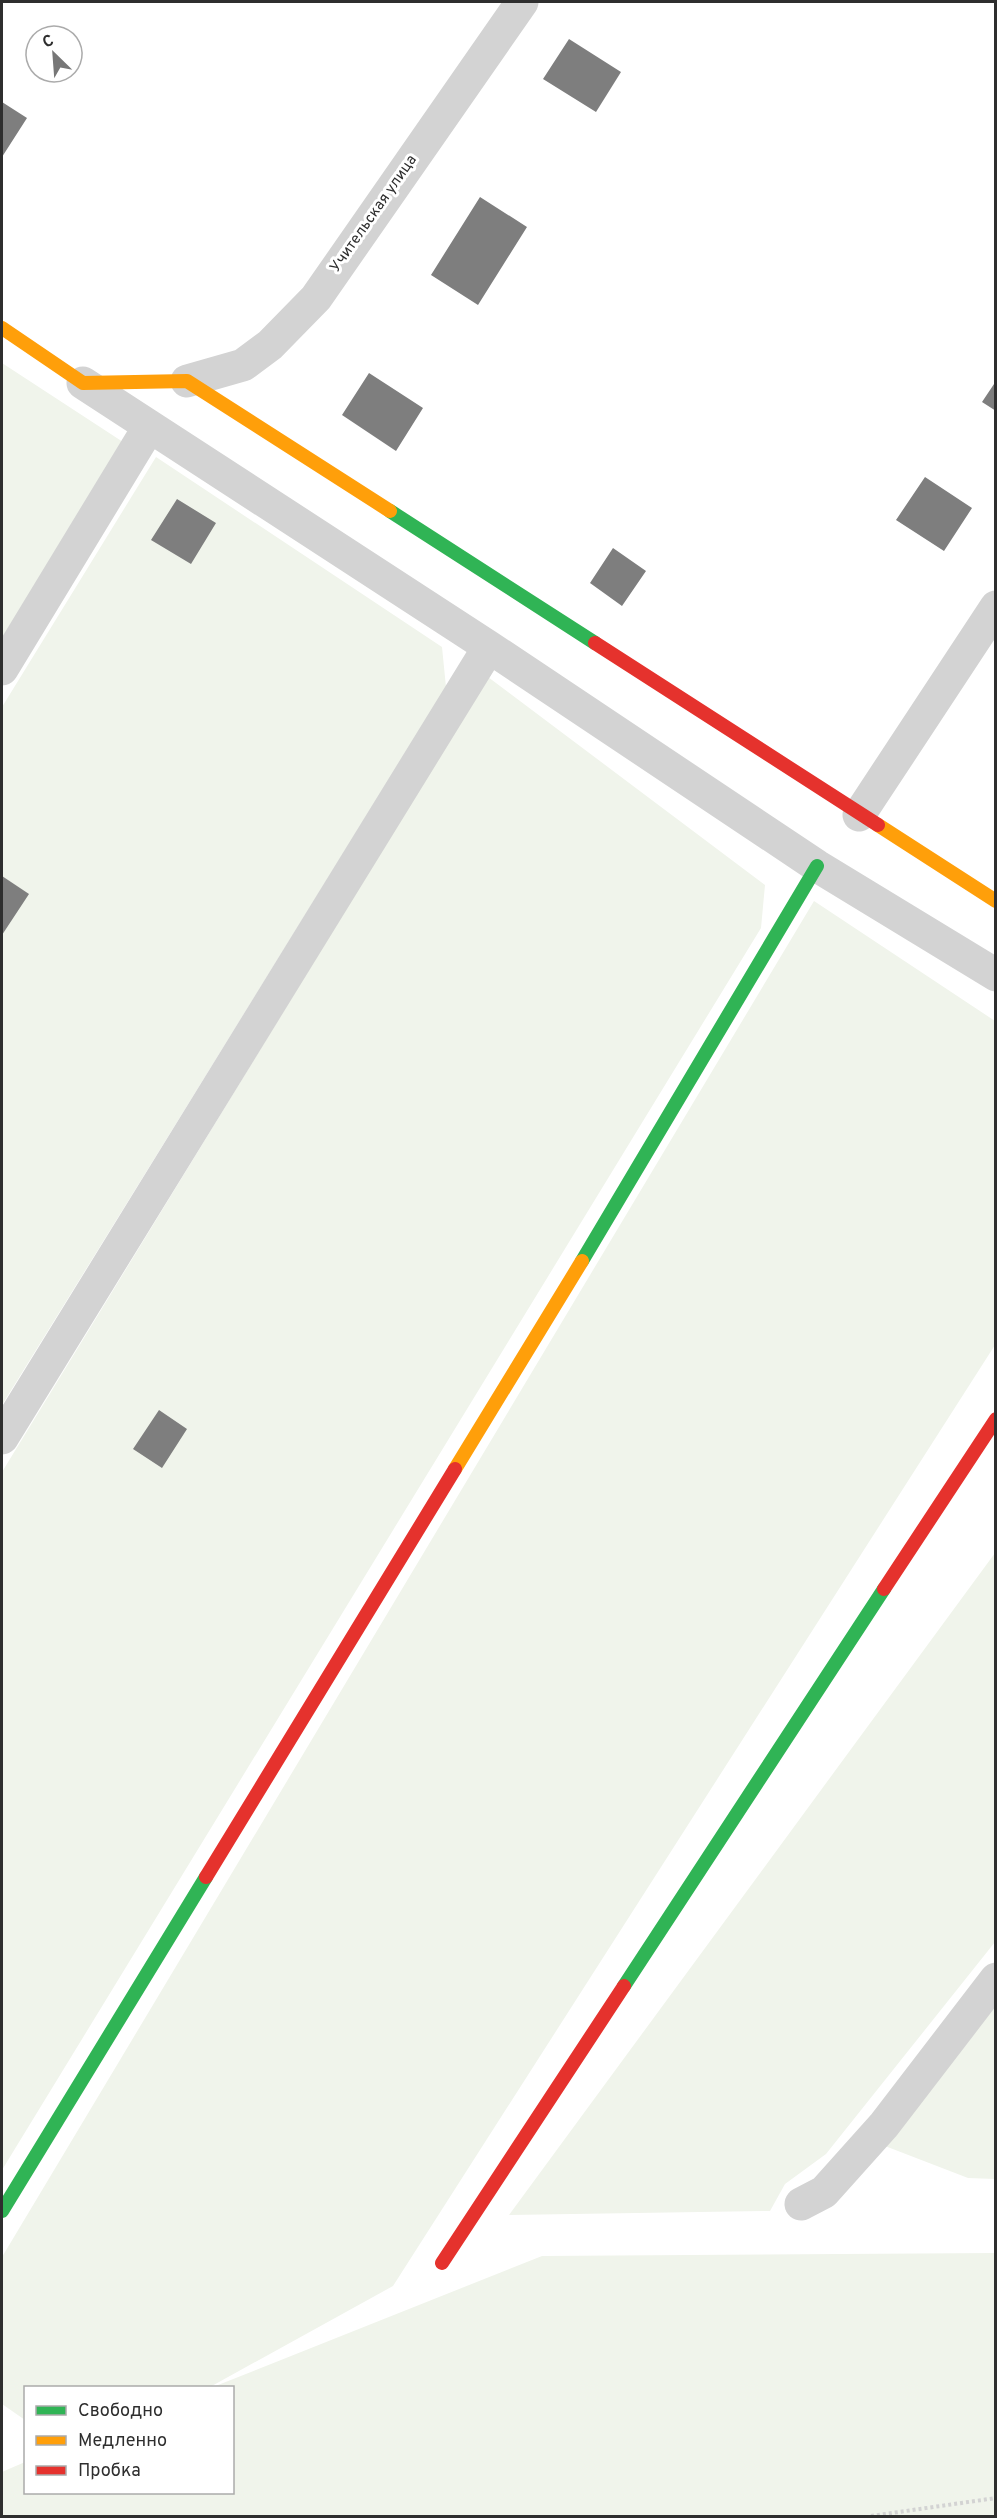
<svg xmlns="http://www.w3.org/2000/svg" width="997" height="2518" viewBox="0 0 997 2518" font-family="Overpass,sans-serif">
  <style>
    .green { fill: #f0f4eb }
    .building { fill: #7e7e7e }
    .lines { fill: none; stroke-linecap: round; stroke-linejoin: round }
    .path { stroke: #d3d3d3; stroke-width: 4; stroke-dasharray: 3 3; stroke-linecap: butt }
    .street { stroke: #d3d3d3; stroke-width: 33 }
    .fast { stroke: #30b455; stroke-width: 14 }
    .slow { stroke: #ff9f0a; stroke-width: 14 }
    .jam { stroke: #e5322d; stroke-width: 14 }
    .labels { text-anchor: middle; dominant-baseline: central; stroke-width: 6; stroke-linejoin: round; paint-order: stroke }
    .street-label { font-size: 15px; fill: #2e2e2e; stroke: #fff }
  </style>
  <rect width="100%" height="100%" fill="#fff"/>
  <path class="green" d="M2 363 123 442 2 639Z
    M156 457 442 647 446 687 2 1405V707Z
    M488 677 765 885 761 928 2 2170V1472Z
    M814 901 995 1021V1345L393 2286 210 2387 26 2388 25 2420 2 2404V2257Z
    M995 1553V1942L826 2154 785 2184 770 2211 509 2215Z
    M995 2001V2179L968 2178 885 2146Z
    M995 2253V2516H2V2472L25 2462 26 2492H232V2388L213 2387 542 2256Z"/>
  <path class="building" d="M569 39 621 72 596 112 543 79Z
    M2 102 27 118 2 157Z
    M480 197 527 227 478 305 431 275Z
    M369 373 423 408 396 451 342 415Z
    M996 381V411L982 402Z
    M925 477 972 508 944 551 896 520Z
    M177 499 216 523 191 564 151 540Z
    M613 548 646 571 622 606 590 583Z
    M2 876 29 894 2 935Z
    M159 1410 187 1429 162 1468 133 1449Z"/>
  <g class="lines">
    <path class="path" d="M871 2516 996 2498"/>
    <path class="street" d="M187 381 243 365 270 345 316 298 522 2
      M83 383 489 647 817 866 996 975
      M2 669 149 427
      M859 815 996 607
      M2 1438 489 647
      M801 2204 824 2192 884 2125 996 1979"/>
    <path class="fast" d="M390 511 595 643
      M582 1261 817 866
      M624 1986 884 1589
      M2 2211 206 1877"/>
    <path class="slow" d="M2 328 83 383 187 381 390 511
      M878 825 996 901
      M455 1469 582 1261"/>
    <path class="jam" d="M595 643 878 825
      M884 1589 996 1419
      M206 1877 455 1469
      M442 2263 624 1986"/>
  </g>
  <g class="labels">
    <g class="street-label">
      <text transform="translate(374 214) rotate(-55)">Учительская улица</text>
    </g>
  </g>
  <rect width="997" height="2518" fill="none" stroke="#2e2e2e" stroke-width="6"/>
  <rect x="24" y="2386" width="210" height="108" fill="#ffffff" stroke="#ababab" stroke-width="1.5"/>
  <rect x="36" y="2406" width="30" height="9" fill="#30b455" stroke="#ababab" stroke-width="1.5"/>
  <text x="78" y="2416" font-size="18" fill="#2e2e2e">Свободно</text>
  <rect x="36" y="2436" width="30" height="9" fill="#ff9f0a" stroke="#ababab" stroke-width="1.5"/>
  <text x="78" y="2446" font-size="18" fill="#2e2e2e">Медленно</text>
  <rect x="36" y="2466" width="30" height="9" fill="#e5322d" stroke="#ababab" stroke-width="1.5"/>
  <text x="78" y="2476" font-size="18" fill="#2e2e2e">Пробка</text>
  <g transform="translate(54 54) rotate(335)"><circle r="28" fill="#ffffff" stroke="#ababab" stroke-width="1.5"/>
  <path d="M0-4.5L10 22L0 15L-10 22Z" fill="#777777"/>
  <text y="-9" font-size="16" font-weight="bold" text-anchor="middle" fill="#2e2e2e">С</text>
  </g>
</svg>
